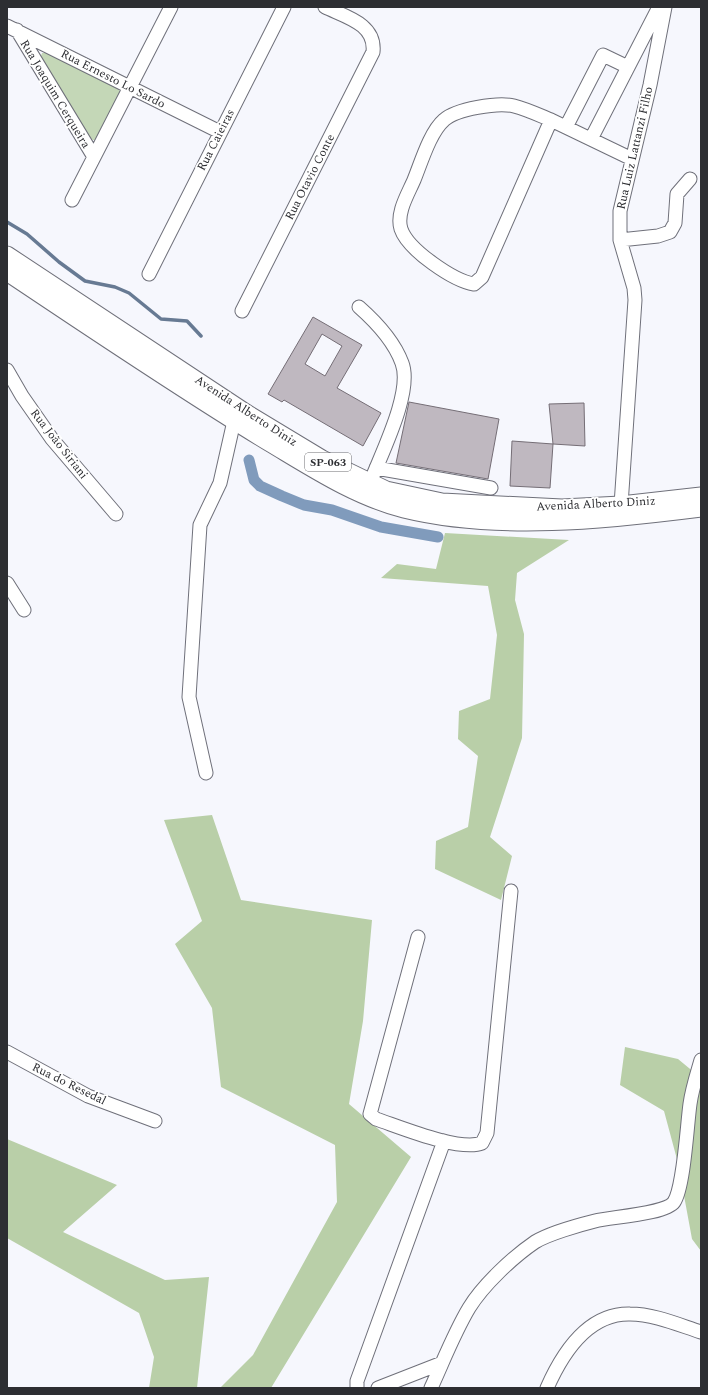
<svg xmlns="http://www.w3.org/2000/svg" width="708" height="1395" viewBox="0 0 708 1395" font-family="Spectral,serif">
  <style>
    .green { fill: #c4d7b7 }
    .forest { fill: #b9cfa8 }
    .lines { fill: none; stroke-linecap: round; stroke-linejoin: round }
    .stream { stroke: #677a93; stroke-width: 3.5 }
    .canal { stroke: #809bbc; stroke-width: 11 }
    .building { fill: #bfb8c0; stroke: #756e76; fill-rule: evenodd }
    .minor-casing { stroke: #6f707a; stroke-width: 15 }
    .major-casing { stroke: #6f707a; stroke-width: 19 }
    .minor { stroke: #fff; stroke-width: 13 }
    .major { stroke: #fff; stroke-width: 17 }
    .labels { text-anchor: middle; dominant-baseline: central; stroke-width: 3.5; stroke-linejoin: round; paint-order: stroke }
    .shield { fill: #fff; stroke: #6c6d70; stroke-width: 1 }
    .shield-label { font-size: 11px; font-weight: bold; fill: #2d2e32 }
    .street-label { font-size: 12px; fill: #2d2e32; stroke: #fff }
  </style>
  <rect width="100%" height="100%" fill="#f6f7fd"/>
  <path class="green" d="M42 53H49L117 86 120 91V97L100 140H93L88 136 41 56Z"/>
  <path class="forest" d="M445 533 569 540 517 573 515 600 524 634 522 738 490 837 512 856 501 900 435 869 436 841 468 827 478 756 458 739 459 711 490 699 497 635 488 586 381 578 397 564 436 569Z
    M212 815 241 900 372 920 363 1021 349 1104 411 1157 271 1388H220L253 1355 337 1202 335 1145 221 1087 212 1008 175 944 202 921 164 820Z
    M625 1047 678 1059 701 1078V1251L692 1239 678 1163 664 1111 620 1085Z
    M7 1139 117 1185 63 1232 165 1280 209 1277 197 1388H149L154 1357 139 1313 7 1238Z"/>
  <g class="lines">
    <path class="stream" d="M7 222 27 234 59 262 85 281 115 287 129 293 161 319 187 321 201 336"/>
    <path class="canal" d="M249 460 254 480 260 486 282 496 304 505 332 510 381 527 438 537"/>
  </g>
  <path class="building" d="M313 317 362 345 337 388 381 413 363 446 284 400 282 402 268 394ZM322 334 342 346 325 376 305 364Z
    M409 402 499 419 488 479 396 463Z
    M584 403 585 446 553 444 549 404Z
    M512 441 553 444 550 488 510 486Z"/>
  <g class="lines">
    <g class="minor-casing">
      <path id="minor" d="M7 26 220 132
        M17 30 94 157
        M551 120 482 277 474 284C454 281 408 250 401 229 396 213 408 194 414 180 421 163 430 132 444 120 456 109 498 102 514 106 526 109 539 115 551 120L632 159
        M566 127 603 55 628 67
        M591 139 659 7
        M72 200 171 7
        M620 240 658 236 670 232 675 223 677 194 690 179
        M149 274 284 7
        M359 307C376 322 394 341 402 363 413 392 381 454 370 483
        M242 311 373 52C376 24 346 17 325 7
        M7 370 22 396 52 439 116 514
        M376 468 491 488
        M621 505 635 300 634 288 620 240V211L650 85 665 7
        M7 583 24 610
        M206 773 189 697 200 525 220 483 234 421
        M418 937 370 1114 376 1119C400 1127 460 1152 482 1143L487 1133 511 891
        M7 1052 88 1096 155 1121
        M357 1388V1381L444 1141
        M378 1388 442 1363
        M431 1388C443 1362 454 1333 469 1308 483 1285 513 1257 535 1242 548 1234 579 1225 595 1221 610 1217 666 1214 674 1202 684 1187 687 1125 690 1104 692 1089 697 1074 701 1060
        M547 1388C562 1354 588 1313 630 1314 654 1314 679 1325 701 1332"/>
    </g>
    <g class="major-casing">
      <path id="major" d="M7 255 246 413 322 459 386 490 442 502 562 508 621 505 701 496
        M7 272C94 330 181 389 270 443 312 468 356 497 404 509 498 532 606 520 701 508"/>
    </g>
    <use href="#minor" class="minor"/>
    <use href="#major" class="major"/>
  </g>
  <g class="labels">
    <rect class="shield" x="305" y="453" width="46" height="18" rx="3"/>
    <g class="shield-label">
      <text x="328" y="462">SP-063</text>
    </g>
    <g class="street-label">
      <text transform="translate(113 79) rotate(27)">Rua Ernesto Lo Sardo</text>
      <text transform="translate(55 94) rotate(59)">Rua Joaquim Cerqueira</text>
      <text transform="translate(216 140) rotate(-63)">Rua Caieiras</text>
      <text transform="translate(635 148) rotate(-77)">Rua Luiz Lattanzi Filho</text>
      <text transform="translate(310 177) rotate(-63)">Rua Otavio Conte</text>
      <text transform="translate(246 411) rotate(33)">Avenida Alberto Diniz</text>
      <text transform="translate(59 444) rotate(52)">Rua João Siriani</text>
      <text transform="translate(596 504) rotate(-3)">Avenida Alberto Diniz</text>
      <text transform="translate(69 1084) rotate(26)">Rua do Resedal</text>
    </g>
  </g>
  <rect width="708" height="1395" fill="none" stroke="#2d2e32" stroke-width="16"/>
</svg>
